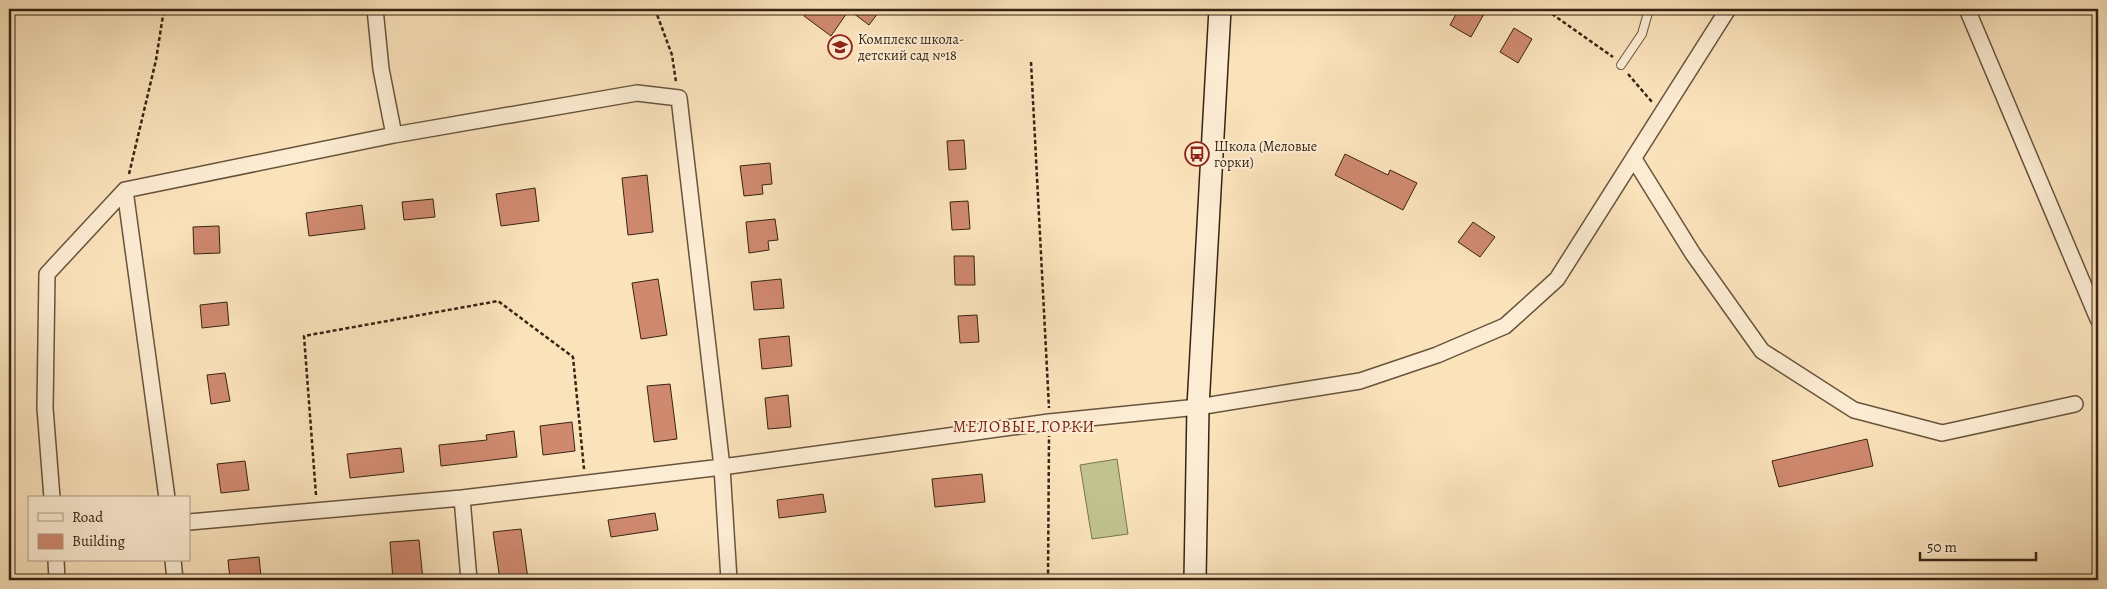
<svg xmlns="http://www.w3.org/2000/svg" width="2107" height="589" viewBox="0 0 2107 589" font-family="Alegreya,serif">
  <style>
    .green { fill: #c0c38e; stroke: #7c7450 }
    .building { fill: #cf896f; stroke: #372412 }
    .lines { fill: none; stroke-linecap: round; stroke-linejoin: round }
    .lane-casing { stroke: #68543c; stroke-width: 10 }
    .street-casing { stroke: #68543c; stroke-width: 18 }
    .secondary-casing { stroke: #372412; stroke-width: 24 }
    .path { stroke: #372412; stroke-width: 2.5; stroke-dasharray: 4 2.5; stroke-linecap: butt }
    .lane { stroke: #fcecd3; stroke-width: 8 }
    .street { stroke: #fcecd3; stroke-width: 15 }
    .secondary { stroke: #fcecd3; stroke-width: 21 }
    .labels { text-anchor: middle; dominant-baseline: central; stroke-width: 4; stroke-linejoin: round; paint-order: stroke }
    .poi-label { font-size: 14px; fill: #372412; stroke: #fcecd3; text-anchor: start }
    .quarter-label { font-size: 16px; letter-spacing: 1px; fill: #7a1f14; stroke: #fcecd3 }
  </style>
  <rect width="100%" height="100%" fill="#fae2bb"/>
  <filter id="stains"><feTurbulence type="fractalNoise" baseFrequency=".004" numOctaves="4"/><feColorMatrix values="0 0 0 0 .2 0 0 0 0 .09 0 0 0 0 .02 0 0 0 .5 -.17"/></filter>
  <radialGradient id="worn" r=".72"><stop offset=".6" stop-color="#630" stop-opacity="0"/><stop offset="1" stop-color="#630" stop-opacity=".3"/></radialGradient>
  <path class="green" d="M1117 459 1128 534 1092 539 1080 465Z"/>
  <path class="building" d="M809 9H881L869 25 849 10 831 36 804 16Z
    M1459 9H1474L1484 14 1471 37 1450 25Z
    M1514 28 1532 39 1518 63 1500 52Z
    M964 140 966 169 949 170 947 141Z
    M1345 154 1388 175 1390 170 1417 183 1403 210 1335 175Z
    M770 163 772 184 762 185 763 194 744 196 740 166Z
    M647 175 653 232 628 235 622 178Z
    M535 188 539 221 501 226 496 194Z
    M433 199 435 217 404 220 402 202Z
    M968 201 970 229 952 230 950 202Z
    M362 205 365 229 309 236 306 213Z
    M775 219 778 240 768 241 769 250 749 253 746 222Z
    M1473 222 1495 237 1480 257 1458 242Z
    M219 226 220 253 194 254 193 227Z
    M954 256H974L975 285H955Z
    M658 279 667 335 641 339 632 283Z
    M781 279 784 308 754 310 751 282Z
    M227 302 229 325 202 328 200 305Z
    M977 315 979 342 960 343 958 316Z
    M789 336 792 366 762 369 759 339Z
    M225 373 230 401 211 404 207 375Z
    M670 384 677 439 654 442 647 386Z
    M788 395 791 427 768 429 765 398Z
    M572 422 575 451 543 455 540 426Z
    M514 431 517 457 441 466 439 445 487 440 486 435Z
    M1867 439 1873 466 1779 487 1772 461Z
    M401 448 404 472 350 478 347 454Z
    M245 461 249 490 221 493 217 464Z
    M982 474 985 502 935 507 932 479Z
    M823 494 826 512 779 518 777 500Z
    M655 513 658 530 611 537 608 520Z
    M521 529 528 579 500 580 493 532Z
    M419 540 423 580H393L390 542Z
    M259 557 261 576 230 579 228 560Z"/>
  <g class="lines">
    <g class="lane-casing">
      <path id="lane" d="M1621 65 1642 34 1649 9"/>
    </g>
    <g class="street-casing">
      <path id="street" d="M375 9 381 69 394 135
        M1967 9 2098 319
        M1634 159 1693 254 1762 351 1854 410 1942 433 2075 404
        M125 190 167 498
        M52 498 45 408 47 274 125 190 394 135 637 93 679 98 722 467 729 580
        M462 498 469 580
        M189 522 462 498 722 467 1049 422 1198 407 1360 381 1437 355 1505 326 1557 279 1728 9
        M56 560 57 580
        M173 560 175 580"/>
    </g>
    <g class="secondary-casing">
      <path id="secondary" d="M1195 580 1198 407 1220 9"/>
    </g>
    <path class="path" d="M655 9 672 55 676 82
      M1540 9 1552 14 1613 57
      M1031 62 1049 408
      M1628 74 1652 102
      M129 174 156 60 164 9
      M316 495 304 336 498 301 573 357 584 469
      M1048 580 1049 436"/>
    <use href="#lane" class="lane"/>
    <use href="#street" class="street"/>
    <use href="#secondary" class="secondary"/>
  </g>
  <defs>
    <g id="school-ring" transform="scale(1.25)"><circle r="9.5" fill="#fcecd3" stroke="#8f2418" stroke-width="1.5"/><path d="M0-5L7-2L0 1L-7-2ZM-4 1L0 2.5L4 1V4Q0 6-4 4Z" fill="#8f2418"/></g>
    <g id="bus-ring" transform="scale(1.25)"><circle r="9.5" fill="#fcecd3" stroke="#8f2418" stroke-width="1.5"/><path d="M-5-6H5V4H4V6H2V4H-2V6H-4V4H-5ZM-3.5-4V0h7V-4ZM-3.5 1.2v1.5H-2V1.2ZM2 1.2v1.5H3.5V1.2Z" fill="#8f2418"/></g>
  </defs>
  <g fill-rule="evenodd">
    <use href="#school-ring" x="840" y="47"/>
    <use href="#bus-ring" x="1197" y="154"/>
  </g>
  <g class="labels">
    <g class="poi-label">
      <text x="858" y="39">Комплекс школа-<tspan x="858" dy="16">детский сад №18</tspan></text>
      <text x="1214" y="146">Школа (Меловые<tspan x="1214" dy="16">горки)</tspan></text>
    </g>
    <g class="quarter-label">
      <text x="1024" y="427">МЕЛОВЫЕ ГОРКИ</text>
    </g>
  </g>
  <rect width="2107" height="589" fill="none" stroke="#fae2bb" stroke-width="30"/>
  <rect x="10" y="10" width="2087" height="569" fill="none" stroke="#372412" stroke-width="2.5"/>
  <rect x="15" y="15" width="2077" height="559" fill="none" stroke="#372412"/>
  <rect x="28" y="496" width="162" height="65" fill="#fcecd3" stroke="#ad9c86"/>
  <rect x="38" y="513" width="25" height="8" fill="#fcecd3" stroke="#ad9c86"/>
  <text x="72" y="522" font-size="15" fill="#372412">Road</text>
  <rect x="38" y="534" width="25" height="15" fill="#cf896f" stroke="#ad9c86"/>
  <text x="72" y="546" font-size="15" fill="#372412">Building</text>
  <path d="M1920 552v8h116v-8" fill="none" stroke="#372412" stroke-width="2.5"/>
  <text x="1927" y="552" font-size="15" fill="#372412" stroke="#fcecd3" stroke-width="4" paint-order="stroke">50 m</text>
  <rect width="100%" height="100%" filter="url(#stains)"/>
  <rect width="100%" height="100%" fill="url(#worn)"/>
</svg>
